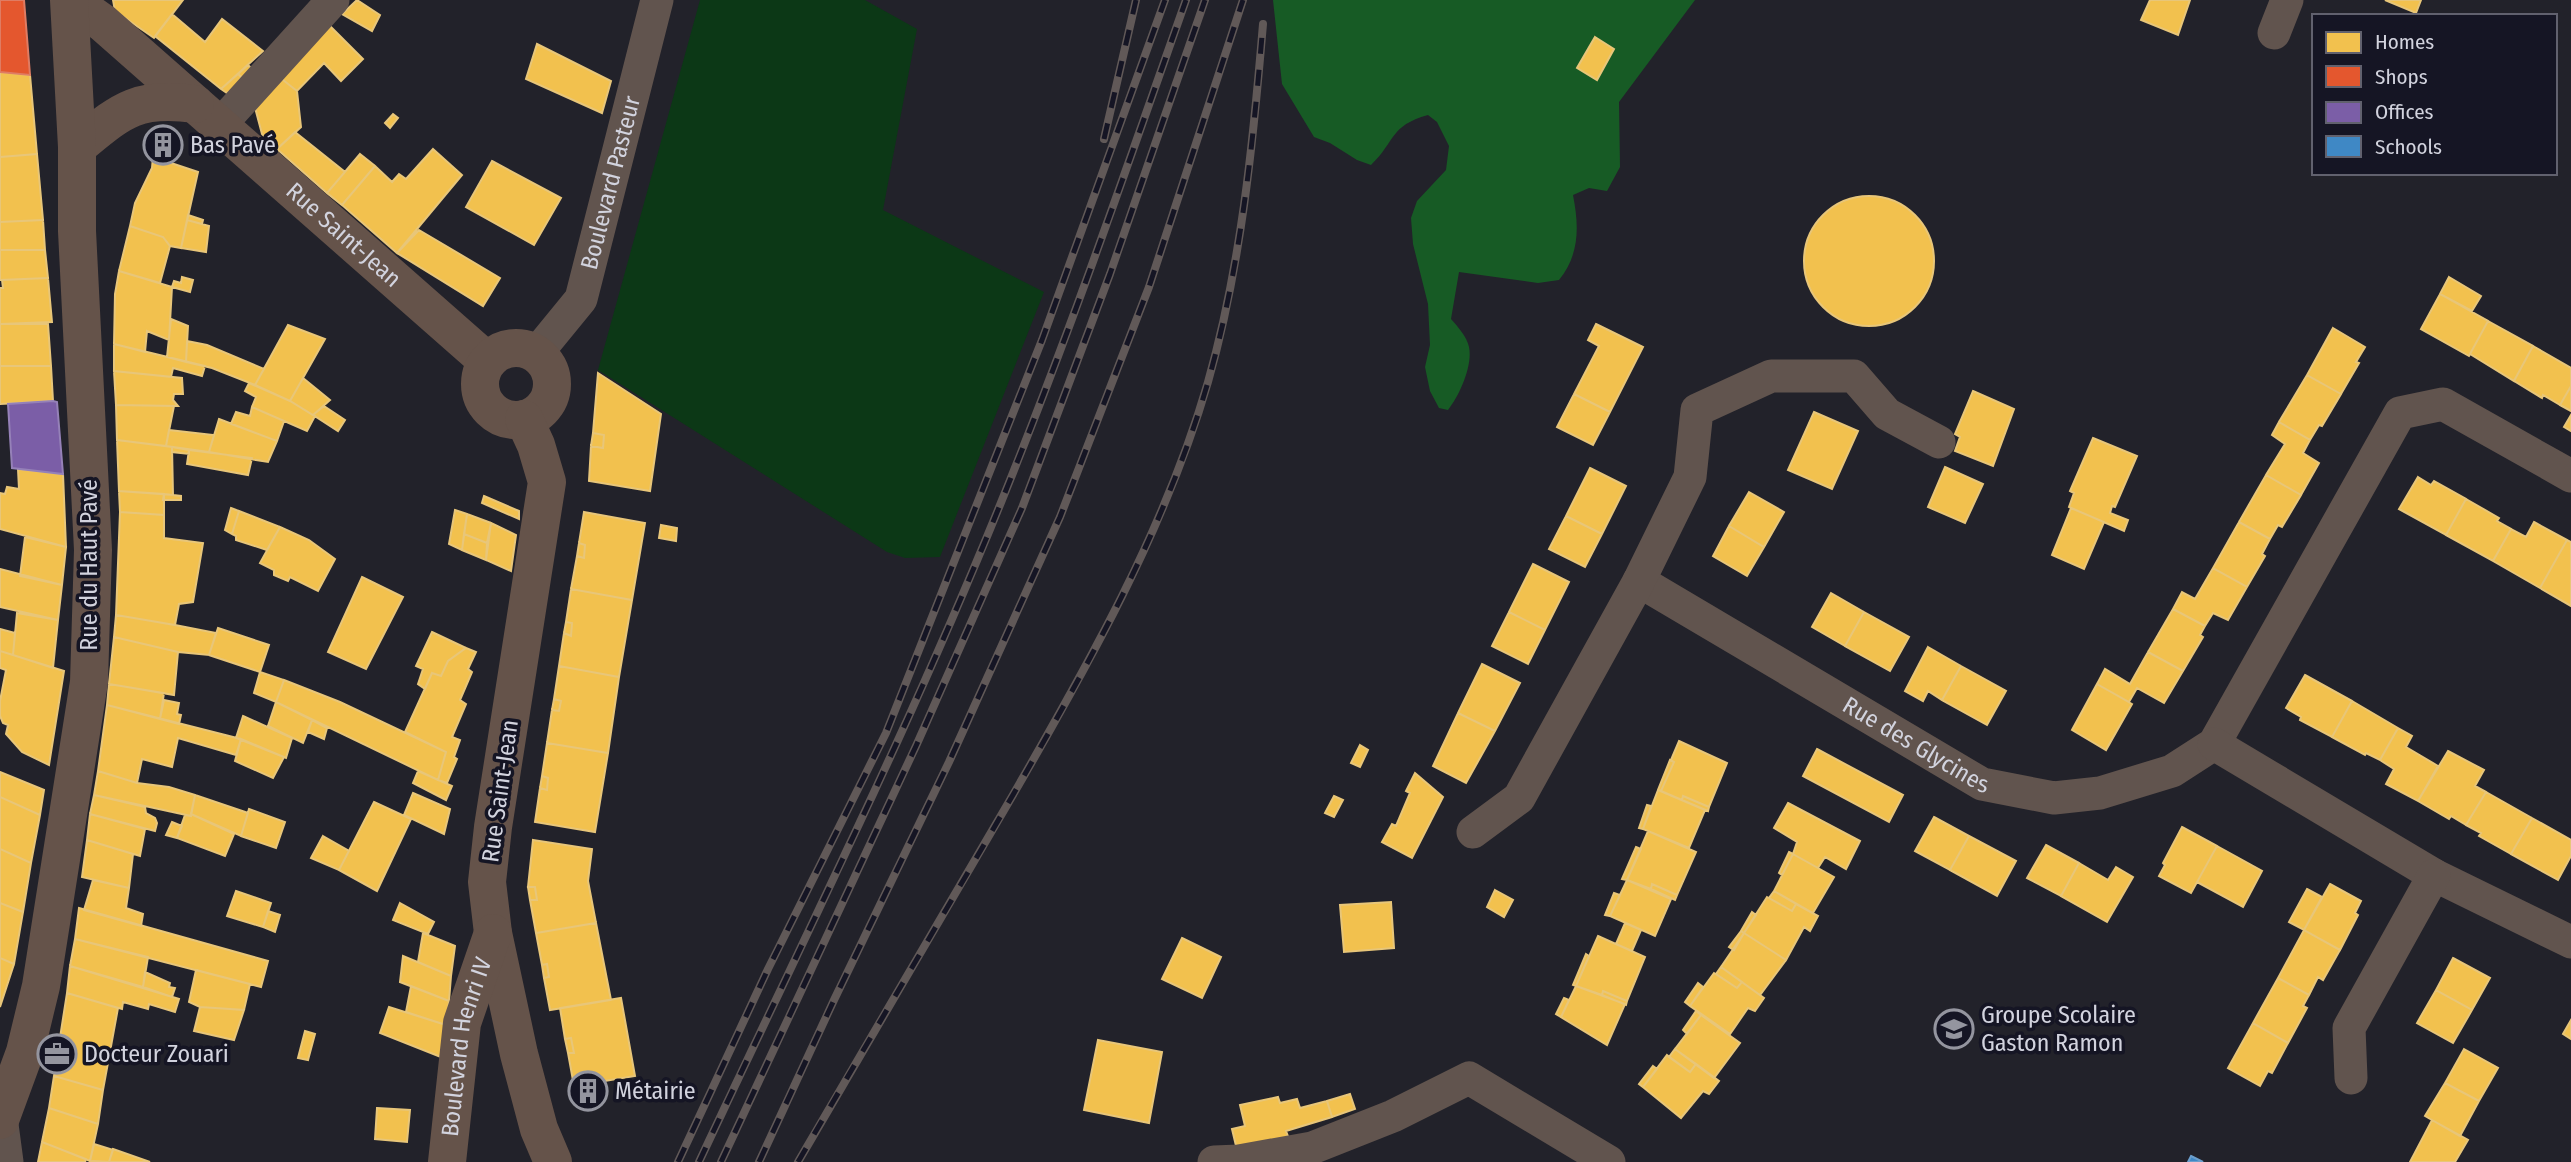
<svg xmlns="http://www.w3.org/2000/svg" width="2571" height="1162" viewBox="0 0 2571 1162" font-family="'Fira Sans Condensed',sans-serif">
  <style>
    .green { fill: #0c3816 }
    .forest { fill: #175b25 }
    .homes { fill: #f2c14e; stroke: #e8c679; stroke-width: 2 }
    .shops { fill: #e4572e; stroke: #df7c63; stroke-width: 2 }
    .offices { fill: #7b5ea7; stroke: #9581b8; stroke-width: 2 }
    .schools { fill: #3f88c5; stroke: #6b9ecc; stroke-width: 2 }
    .lines { fill: none; stroke-linecap: round; stroke-linejoin: round }
    .street { stroke: #61544e; stroke-width: 33 }
    .secondary { stroke: #65534a; stroke-width: 38 }
    .rail-casing { stroke: #615958; stroke-width: 8 }
    .rail { stroke: #151524; stroke-width: 5; stroke-dasharray: 16; stroke-linecap: butt }
    .labels { text-anchor: middle; dominant-baseline: central; stroke-width: 7; stroke-linejoin: round; paint-order: stroke }
    .poi-label { font-size: 24px; fill: #d2d3de; stroke: #151524; text-anchor: start }
    .street-label { font-size: 24px; fill: #d2d3de; stroke: #151524 }
  </style>
  <rect width="100%" height="100%" fill="#22222a"/>
  <path class="green" d="M700 0H865L917 29 883 210 1044 292 940 557 905 558 887 552 598 370Z"/>
  <path class="forest" d="M1273 0H1695L1619 102 1620 167 1607 191 1589 188 1573 195C1579 226 1580 254 1559 280L1538 283 1459 272 1451 319C1458 327 1467 337 1469 347 1473 366 1459 396 1448 410L1439 408 1430 391 1425 367 1430 345 1428 304 1413 244 1411 218 1417 201 1446 170 1449 146 1437 122 1428 115C1389 126 1396 141 1371 165L1357 160 1330 143 1314 137 1282 84Z"/>
  <path class="homes" d="M113 0H183L154 38 115 11Z
    M357 0 380 15 372 31 342 14Z
    M2150 0H2190L2178 35 2141 20Z
    M2385 0H2421L2416 13Z
    M172 14 205 42 222 19 263 51 221 89 155 36Z
    M329 25 363 59 341 81 324 63 297 91 278 76Z
    M1595 37 1614 49 1597 80 1577 68Z
    M537 44 611 81 602 113 526 79Z
    M248 65 256 73 247 82 238 74Z
    M0 72 30 75 37 154 0 157Z
    M238 74 248 83 227 93 221 89Z
    M278 76 297 91 301 127 277 149 262 134 253 100Z
    M393 114 398 118 390 128 385 123Z
    M295 132 345 172 327 193 277 149Z
    M160 134 173 138 167 157 153 152Z
    M433 149 462 175 397 253 342 205 375 166 392 182 399 174 406 179Z
    M37 154 43 220 0 222V157Z
    M360 154 375 166 342 205 327 193Z
    M153 157 198 172 181 248 170 246 163 237 130 226 135 203 152 168Z
    M492 161 561 198 534 245 466 207Z
    M1804 261a65 65 0 1 1 130 0a65 65 0 1 1-130 0Z
    M188 215 203 220 202 224 187 220Z
    M43 220 45 250H0V222Z
    M187 220 209 226 206 252 181 248Z
    M130 226 163 237 170 246 160 283 119 271Z
    M419 230 500 278 483 306 397 253Z
    M0 250H45L48 278 0 280Z
    M119 271 172 287 169 340 147 331 145 352 114 344 115 294Z
    M182 277 193 280 190 292 172 287 174 281 181 283Z
    M2449 277 2481 296 2472 311 2440 294Z
    M48 278 52 322 0 324V288H3L2 280Z
    M2440 294 2488 321 2469 356 2421 329Z
    M171 319 188 326 186 362 167 357Z
    M2488 321 2533 346 2514 381 2470 354Z
    M0 324H48L51 366H0Z
    M1596 324 1643 347 1610 412 1574 394 1599 346 1588 340Z
    M288 325 325 339 290 401 255 385Z
    M2333 328 2365 347 2356 362 2359 363 2341 394 2307 375Z
    M187 341 207 345 264 369 255 385 212 368 186 362Z
    M114 344 205 366 202 376 173 368 171 377 114 371Z
    M2533 346 2571 368V386L2560 405 2543 395 2542 398 2514 381Z
    M0 366H51L53 401 0 404Z
    M114 371 182 378 183 394H174L173 400 178 406 116 405Z
    M598 373 661 414 650 491 589 481 591 446 603 448 604 435 593 433Z
    M2307 375 2341 394 2322 426 2319 425 2310 440 2279 422Z
    M303 378 330 400 313 415 290 401Z
    M249 383 290 401 313 415 315 416 307 431 252 407 256 397 245 391Z
    M2571 386V411L2560 405Z
    M1973 391 2014 409 1993 466 1955 451 1960 437 1955 434Z
    M1574 394 1610 412 1593 445 1557 427Z
    M116 405 174 406 166 446 117 440Z
    M324 406 345 420 338 431 313 415Z
    M252 407 284 421 277 441 231 424 236 412 250 416Z
    M1814 412 1858 431 1832 489 1788 470Z
    M2571 415V431L2564 427Z
    M219 419 277 441 268 462 209 452Z
    M2279 422 2310 440 2303 453 2319 463 2301 495 2266 475 2285 444 2272 435Z
    M169 430 214 435 209 452 166 446Z
    M593 433 604 435 603 448 591 446Z
    M2093 438 2137 456 2115 507 2112 506 2110 513 2128 520 2124 531 2069 507 2074 493 2070 491Z
    M117 440 172 447 173 495 119 491Z
    M172 447 189 450V454L172 452Z
    M189 450 252 458 248 475 187 464Z
    M1945 467 1983 484 1965 523 1928 507Z
    M1590 468 1626 486 1602 534 1566 516Z
    M18 469 63 474 66 547 0 529V493L5 494 7 487 19 489Z
    M2266 475 2301 495 2282 527 2278 525 2270 539 2239 522Z
    M2418 477 2431 485 2434 481 2466 499 2446 535 2399 509Z
    M119 491 164 494V515L120 512Z
    M1749 492 1784 512 1764 547 1729 526Z
    M164 494 181 496V500H163Z
    M484 496 519 511V519L482 503Z
    M2466 499 2499 518 2497 521 2511 529 2493 561 2446 535Z
    M231 508 239 511 232 534 225 530Z
    M2071 508 2104 522 2084 569 2052 555Z
    M455 510 467 514 462 550 449 544Z
    M239 511 280 527 267 550 236 540V536L232 534Z
    M120 512 164 515V538L203 543 193 602 179 604 175 625 116 615Z
    M584 512 645 523 632 600 571 589 577 556 584 558 585 545 579 543Z
    M467 514 491 523 487 543 464 534Z
    M1566 516 1602 534 1585 567 1549 549Z
    M2239 522 2270 539 2262 554 2265 556 2247 587 2213 568Z
    M2534 522 2567 540 2540 588 2493 561 2511 529 2526 537Z
    M491 523 516 535 511 571 486 560Z
    M661 525 677 528 676 541 659 538Z
    M1729 526 1764 547 1747 576 1713 556Z
    M280 527 309 540 335 559 318 591 290 577 288 581 274 575V570L260 563Z
    M464 534 487 543 486 560 462 550Z
    M25 537 66 547 62 585 20 576Z
    M2567 540 2571 542V606L2540 588Z
    M579 543 585 545 584 558 577 556Z
    M1533 564 1569 582 1545 630 1509 612Z
    M2213 568 2247 587 2228 620 2213 613 2205 626 2173 609 2182 592 2195 599Z
    M0 569 62 585 58 620 0 607Z
    M362 577 403 597 366 669 328 652Z
    M571 589 632 600 619 677 559 666 564 633 571 636 572 623 566 622Z
    M1831 593 1864 612 1845 646 1812 627Z
    M2173 609 2205 626 2200 635 2203 637 2183 671 2148 652Z
    M1509 612 1545 630 1528 664 1492 646Z
    M1864 612 1909 637 1890 671 1845 646Z
    M17 613 58 620 53 668 13 655Z
    M116 615 175 625 216 633 209 655 178 652 114 637Z
    M566 622 572 623 571 636 564 633Z
    M218 628 269 645 260 672 209 655Z
    M0 629 15 633 13 655 0 651Z
    M432 632 466 648 448 661 441 676 432 673 425 689 418 684 423 669 416 666Z
    M114 637 178 652 174 695 109 684Z
    M1928 647 1961 666 1942 700 1928 691 1923 701 1905 691Z
    M466 648 476 652 468 669 472 672 460 700 466 704 452 737 460 740 454 757 457 759 447 783 438 780 446 752 405 732 432 673 441 676 448 661Z
    M0 651 64 671 49 765 22 752 6 734 8 725 3 723 0 716V701L6 670 0 668Z
    M2148 652 2183 671 2164 703 2137 688 2129 702 2097 684 2105 669 2130 684Z
    M1482 664 1520 683 1495 731 1458 713Z
    M559 666 619 677 608 753 547 743 552 710 559 711 561 701 554 699Z
    M1961 666 2006 691 1987 725 1942 700Z
    M260 672 284 680 276 702 254 693Z
    M2305 675 2352 701 2332 737 2300 720 2301 717 2286 708Z
    M284 680 340 702 446 752 438 780 276 702Z
    M109 684 164 693 160 719 107 705Z
    M2097 684 2132 704 2106 750 2072 730Z
    M554 699 561 701 559 711 552 710Z
    M164 700 179 703 177 714 181 715 179 724 160 719Z
    M2352 701 2398 728 2380 760 2366 753 2365 755 2332 737Z
    M276 702 312 720 303 743 268 726Z
    M107 705 241 739 236 755 178 738 172 767 142 759 137 783 98 771Z
    M1458 713 1495 731 1466 783 1433 766Z
    M243 716 292 738 286 758 236 738Z
    M312 720 327 728 324 739 308 732Z
    M2398 728 2412 736 2406 747 2438 766 2418 801 2386 784 2394 769 2380 760Z
    M241 739 284 757 273 778 235 761Z
    M1679 741 1727 763 1709 807 1683 796 1682 800 1661 791 1674 762 1671 760Z
    M547 743 608 753 595 832 535 822 540 788 547 790 548 778 542 776Z
    M1360 745 1368 750 1360 767 1351 763Z
    M1817 749 1903 795 1889 822 1803 776Z
    M2448 751 2484 770 2475 786 2486 792 2466 825 2451 816 2449 819 2418 801Z
    M1670 760 1674 762 1661 791 1658 790Z
    M98 771 137 783 169 787 195 795 191 816 94 795Z
    M418 771 452 786 446 800 413 783Z
    M0 772 44 790 40 815 0 797Z
    M1415 773 1443 797 1412 858 1382 842 1392 824 1396 826 1410 793 1406 791Z
    M542 776 548 778 547 790 540 788Z
    M1658 790 1705 810 1689 848 1643 829Z
    M2486 792 2532 818 2511 854 2479 836 2481 833 2466 825Z
    M413 793 450 809 444 834 404 815Z
    M94 795 145 807 146 813 155 818 157 823 155 831 90 814Z
    M195 795 248 813 241 836 191 814Z
    M1334 796 1343 800 1334 817 1325 813Z
    M1683 796 1709 807 1708 811 1682 800Z
    M0 797 40 815 31 863 0 849Z
    M374 802 411 819 377 891 339 870Z
    M1788 803 1860 841 1846 869 1825 857 1818 868 1793 854 1797 842 1774 828Z
    M1647 805 1651 806 1643 829 1639 828Z
    M249 809 285 822 276 848 241 836Z
    M90 814 145 829 140 856 87 840Z
    M191 814 234 834 225 856 177 838 185 815 191 816Z
    M1934 817 1969 836 1950 870 1915 851Z
    M2532 818 2571 840V856L2558 880 2511 854Z
    M172 822 182 826 177 838 166 835Z
    M2182 827 2217 846 2191 893 2159 876 2165 865 2163 863Z
    M1648 831 1696 852 1677 895 1652 884 1651 889 1627 880Z
    M323 836 349 851 339 870 311 858Z
    M1969 836 2016 861 1997 896 1950 870Z
    M87 840 133 854 129 888 82 877Z
    M533 840 592 849 588 881 596 923 536 933 530 900H537L535 887H528Z
    M2046 845 2079 863 2061 896 2027 878Z
    M2217 846 2262 871 2243 907 2197 882Z
    M1636 847 1641 849 1627 880 1622 879Z
    M0 849 31 863 23 912 0 903Z
    M1789 852 1793 854 1782 875 1779 873Z
    M1793 854 1834 877 1813 913 1774 891Z
    M2079 863 2108 880 2116 867 2133 877 2107 922 2061 896Z
    M93 880 129 888 126 908 143 914 141 926 84 910Z
    M1627 880 1671 899 1655 936 1610 916Z
    M1652 884 1677 895 1675 900 1651 889Z
    M2330 884 2361 901 2355 913 2358 915 2340 950 2304 930Z
    M528 887H535L537 900H530Z
    M2307 889 2322 897 2304 930 2289 922Z
    M1495 890 1513 900 1504 917 1487 907Z
    M236 891 271 903 263 927 227 916Z
    M1774 891 1796 904 1792 911 1769 898Z
    M1614 893 1620 895 1610 916 1605 915Z
    M1767 897 1792 911 1796 904 1818 916 1810 931 1804 927 1786 960 1744 933Z
    M1391 902 1394 948 1344 952 1340 905Z
    M0 903 23 912 14 964 0 958Z
    M400 903 434 922 428 934 393 920Z
    M79 908 268 961 261 987 75 939Z
    M268 911 280 915 275 932 263 927Z
    M1752 912 1756 915 1744 933 1741 931Z
    M596 923 611 1000 550 1010 544 978 549 977 547 964 542 965 536 933Z
    M1625 923 1641 930 1632 951 1616 944Z
    M2304 930 2340 950 2323 980 2318 977 2309 995 2278 978Z
    M1741 931 1744 933 1734 950 1729 947Z
    M423 933 455 946 451 976 418 962Z
    M1744 933 1786 960 1760 995 1721 967Z
    M1598 936 1645 957 1627 1001 1603 991 1602 995 1576 986Z
    M1182 938 1221 957 1202 998 1162 979Z
    M75 939 148 957 143 987 70 966Z
    M1586 954 1589 956 1576 986 1573 985Z
    M403 956 451 976 449 1001 400 982Z
    M0 958 14 964 0 1007Z
    M2453 958 2490 978 2472 1010 2436 990Z
    M547 964 549 977 544 978 542 965Z
    M70 966 179 999 175 1012 149 1004 148 1009 123 1002 122 1009 67 993Z
    M1721 967 1742 982 1737 988 1716 974Z
    M196 970 250 984 244 1010 200 1007 189 1002Z
    M145 972 170 983 169 987 175 988 172 997 143 987Z
    M1714 973 1737 988 1742 982 1764 998 1755 1011 1748 1008 1730 1034 1690 1006Z
    M2278 978 2309 995 2303 1006 2307 1008 2288 1043 2253 1023Z
    M1698 983 1703 987 1690 1006 1685 1002Z
    M411 986 449 1001 446 1025 406 1012Z
    M1576 986 1625 1004 1607 1045 1561 1017Z
    M2436 990 2472 1010 2453 1043 2417 1023Z
    M1603 991 1627 1001 1626 1005 1602 995Z
    M67 993 118 1008 103 1090 54 1076Z
    M621 998 635 1076 574 1086 568 1053H574L571 1038 565 1039 560 1008Z
    M1564 998 1569 1000 1561 1017 1556 1014Z
    M200 1007 244 1010 234 1040 194 1031Z
    M389 1007 446 1025 441 1057 380 1033Z
    M1696 1011 1701 1015 1687 1034 1683 1030Z
    M1701 1015 1740 1043 1714 1078 1675 1049Z
    M2571 1020V1039L2563 1034Z
    M2253 1023 2288 1043 2272 1073 2268 1071 2260 1086 2228 1068Z
    M305 1031 315 1034 308 1060 298 1058Z
    M571 1038 574 1053H568L565 1039Z
    M1098 1040 1162 1052 1149 1123 1084 1110Z
    M1675 1049 1696 1064 1690 1072 1669 1057Z
    M2464 1049 2498 1068 2479 1101 2445 1083Z
    M1667 1055 1690 1072 1696 1064 1719 1081 1709 1094 1703 1091 1681 1118 1643 1087Z
    M1653 1066 1657 1069 1643 1087 1639 1084Z
    M54 1076 103 1090 98 1124 49 1108Z
    M598 1081 601 1095 578 1101 575 1086Z
    M2445 1083 2479 1101 2460 1136 2425 1116Z
    M1350 1094 1355 1109 1332 1117 1327 1101Z
    M1278 1097 1280 1103 1297 1099 1300 1108 1327 1101 1332 1117 1286 1131 1289 1139 1237 1150 1232 1129 1245 1126 1240 1105Z
    M49 1108 98 1124 90 1161 42 1142Z
    M377 1108 410 1110 407 1142 375 1139Z
    M2432 1120 2468 1140 2455 1162H2410Z
    M42 1142 86 1159 85 1162H38Z
    M94 1144 113 1150 109 1162 90 1161Z
    M113 1149 150 1162H109Z"/>
  <path class="shops" d="M0 0H24L30 75 0 72Z"/>
  <path class="offices" d="M53 401 57 402 63 474 12 468 8 404Z"/>
  <path class="schools" d="M2191 1156 2203 1162H2188Z"/>
  <g class="lines">
    <g class="street">
      <path d="M2274 33 2287 0"/>
      <path d="M219 126 333 0"/>
      <path id="s1" d="M536 354 581 299 657 0"/>
      <path id="s2" d="M1639 581 1982 784 2054 798 2100 793 2172 771 2214 744 2400 413 2443 404 2571 476"/>
      <path d="M2214 744 2434 875 2571 942"/>
      <path d="M1473 832 1519 798 1639 581 1690 477 1697 410 1771 376H1854L1887 414 1939 442"/>
      <path d="M2351 1078 2349 1028 2434 875"/>
      <path d="M1 1117 7 1162"/>
      <path d="M1214 1162 1239 1161 1312 1148 1393 1116 1469 1078 1609 1162"/>
    </g>
    <g class="secondary">
      <path id="s3" d="M71 0 103 23 487 361"/>
      <path d="M77 147C121 111 135 96 195 104"/>
      <circle cx="516" cy="384" r="36"/>
      <path d="M524 419 536 445 547 482 493 827 487 882 493 933 519 1054 539 1129 553 1162"/>
      <path d="M0 1120 25 1052 41 986 89 682 93 550 77 231V147L69 0"/>
      <path id="s4" d="M447 1162 462 1023 493 933"/>
    </g>
    <g class="rail-casing">
      <path id="rail" d="M1104 139 1136 0
        M678 1162 768 969 886 733 1042 340 1165 0
        M699 1162C802 942 911 725 1002 500 1069 335 1127 167 1186 0
        M721 1162 916 746 1022 508 1110 274 1205 0
        M759 1162 834 1000 949 762 1060 517 1149 287 1243 0
        M798 1162C868 1041 940 921 1010 800 1087 667 1165 530 1208 382 1241 266 1253 144 1263 24"/>
    </g>
    <use href="#rail" class="rail"/>
  </g>
  <defs>
    <g id="building-ring" transform="scale(2.0125)"><circle r="9.5" fill="#151524" stroke="#94959f" stroke-width="1.5"/><path d="M-4-6H4V6H1V3H-1V6H-4ZM-2.5-4.3h1.7v1.8h-1.7ZM.8-4.3h1.7v1.8H.8ZM-2.5-1h1.7V.8h-1.7ZM.8-1h1.7V.8H.8Z" fill="#94959f"/></g>
    <g id="school-ring" transform="scale(2.0125)"><circle r="9.5" fill="#151524" stroke="#94959f" stroke-width="1.5"/><path d="M0-5L7-2L0 1L-7-2ZM-4 1L0 2.5L4 1V4Q0 6-4 4Z" fill="#94959f"/></g>
    <g id="office-ring" transform="scale(2.0125)"><circle r="9.5" fill="#151524" stroke="#94959f" stroke-width="1.5"/><path d="M-6-3h4V-5.5h4V-3h4V5H-6ZM-1-4.5V-3h2v-1.5ZM-6 0V1H6V0Z" fill="#94959f"/></g>
  </defs>
  <g fill-rule="evenodd">
    <use href="#building-ring" x="163" y="145"/>
    <use href="#school-ring" x="1954" y="1029"/>
    <use href="#office-ring" x="57" y="1054"/>
    <use href="#building-ring" x="588" y="1091"/>
  </g>
  <g class="labels">
    <g class="poi-label">
      <text x="190" y="145">Bas Pavé</text>
      <text x="1981" y="1015">Groupe Scolaire<tspan x="1981" dy="28">Gaston Ramon</tspan></text>
      <text x="84" y="1054">Docteur Zouari</text>
      <text x="615" y="1091">Métairie</text>
    </g>
    <g class="street-label">
      <text stroke="none"><textPath href="#s1" startOffset="191">Boulevard Pasteur</textPath></text>
      <text stroke="none"><textPath href="#s3" startOffset="360">Rue Saint-Jean</textPath></text>
      <text transform="translate(89 565) rotate(-90)">Rue du Haut Pavé</text>
      <text stroke="none"><textPath href="#s2" startOffset="322">Rue des Glycines</textPath></text>
      <text transform="translate(500 791) rotate(-82)">Rue Saint-Jean</text>
      <text stroke="none"><textPath href="#s4" startOffset="117">Boulevard Henri IV</textPath></text>
    </g>
  </g>
  <rect x="2312" y="14" width="245" height="161" fill="#151524" stroke="#61616e" stroke-width="2"/>
  <rect x="2326" y="32" width="35" height="21" fill="#f2c14e" stroke="#61616e" stroke-width="2"/>
  <text x="2375" y="49" font-size="21" fill="#d2d3de">Homes</text>
  <rect x="2326" y="66" width="35" height="21" fill="#e4572e" stroke="#61616e" stroke-width="2"/>
  <text x="2375" y="84" font-size="21" fill="#d2d3de">Shops</text>
  <rect x="2326" y="102" width="35" height="21" fill="#7b5ea7" stroke="#61616e" stroke-width="2"/>
  <text x="2375" y="119" font-size="21" fill="#d2d3de">Offices</text>
  <rect x="2326" y="136" width="35" height="21" fill="#3f88c5" stroke="#61616e" stroke-width="2"/>
  <text x="2375" y="154" font-size="21" fill="#d2d3de">Schools</text>
</svg>
